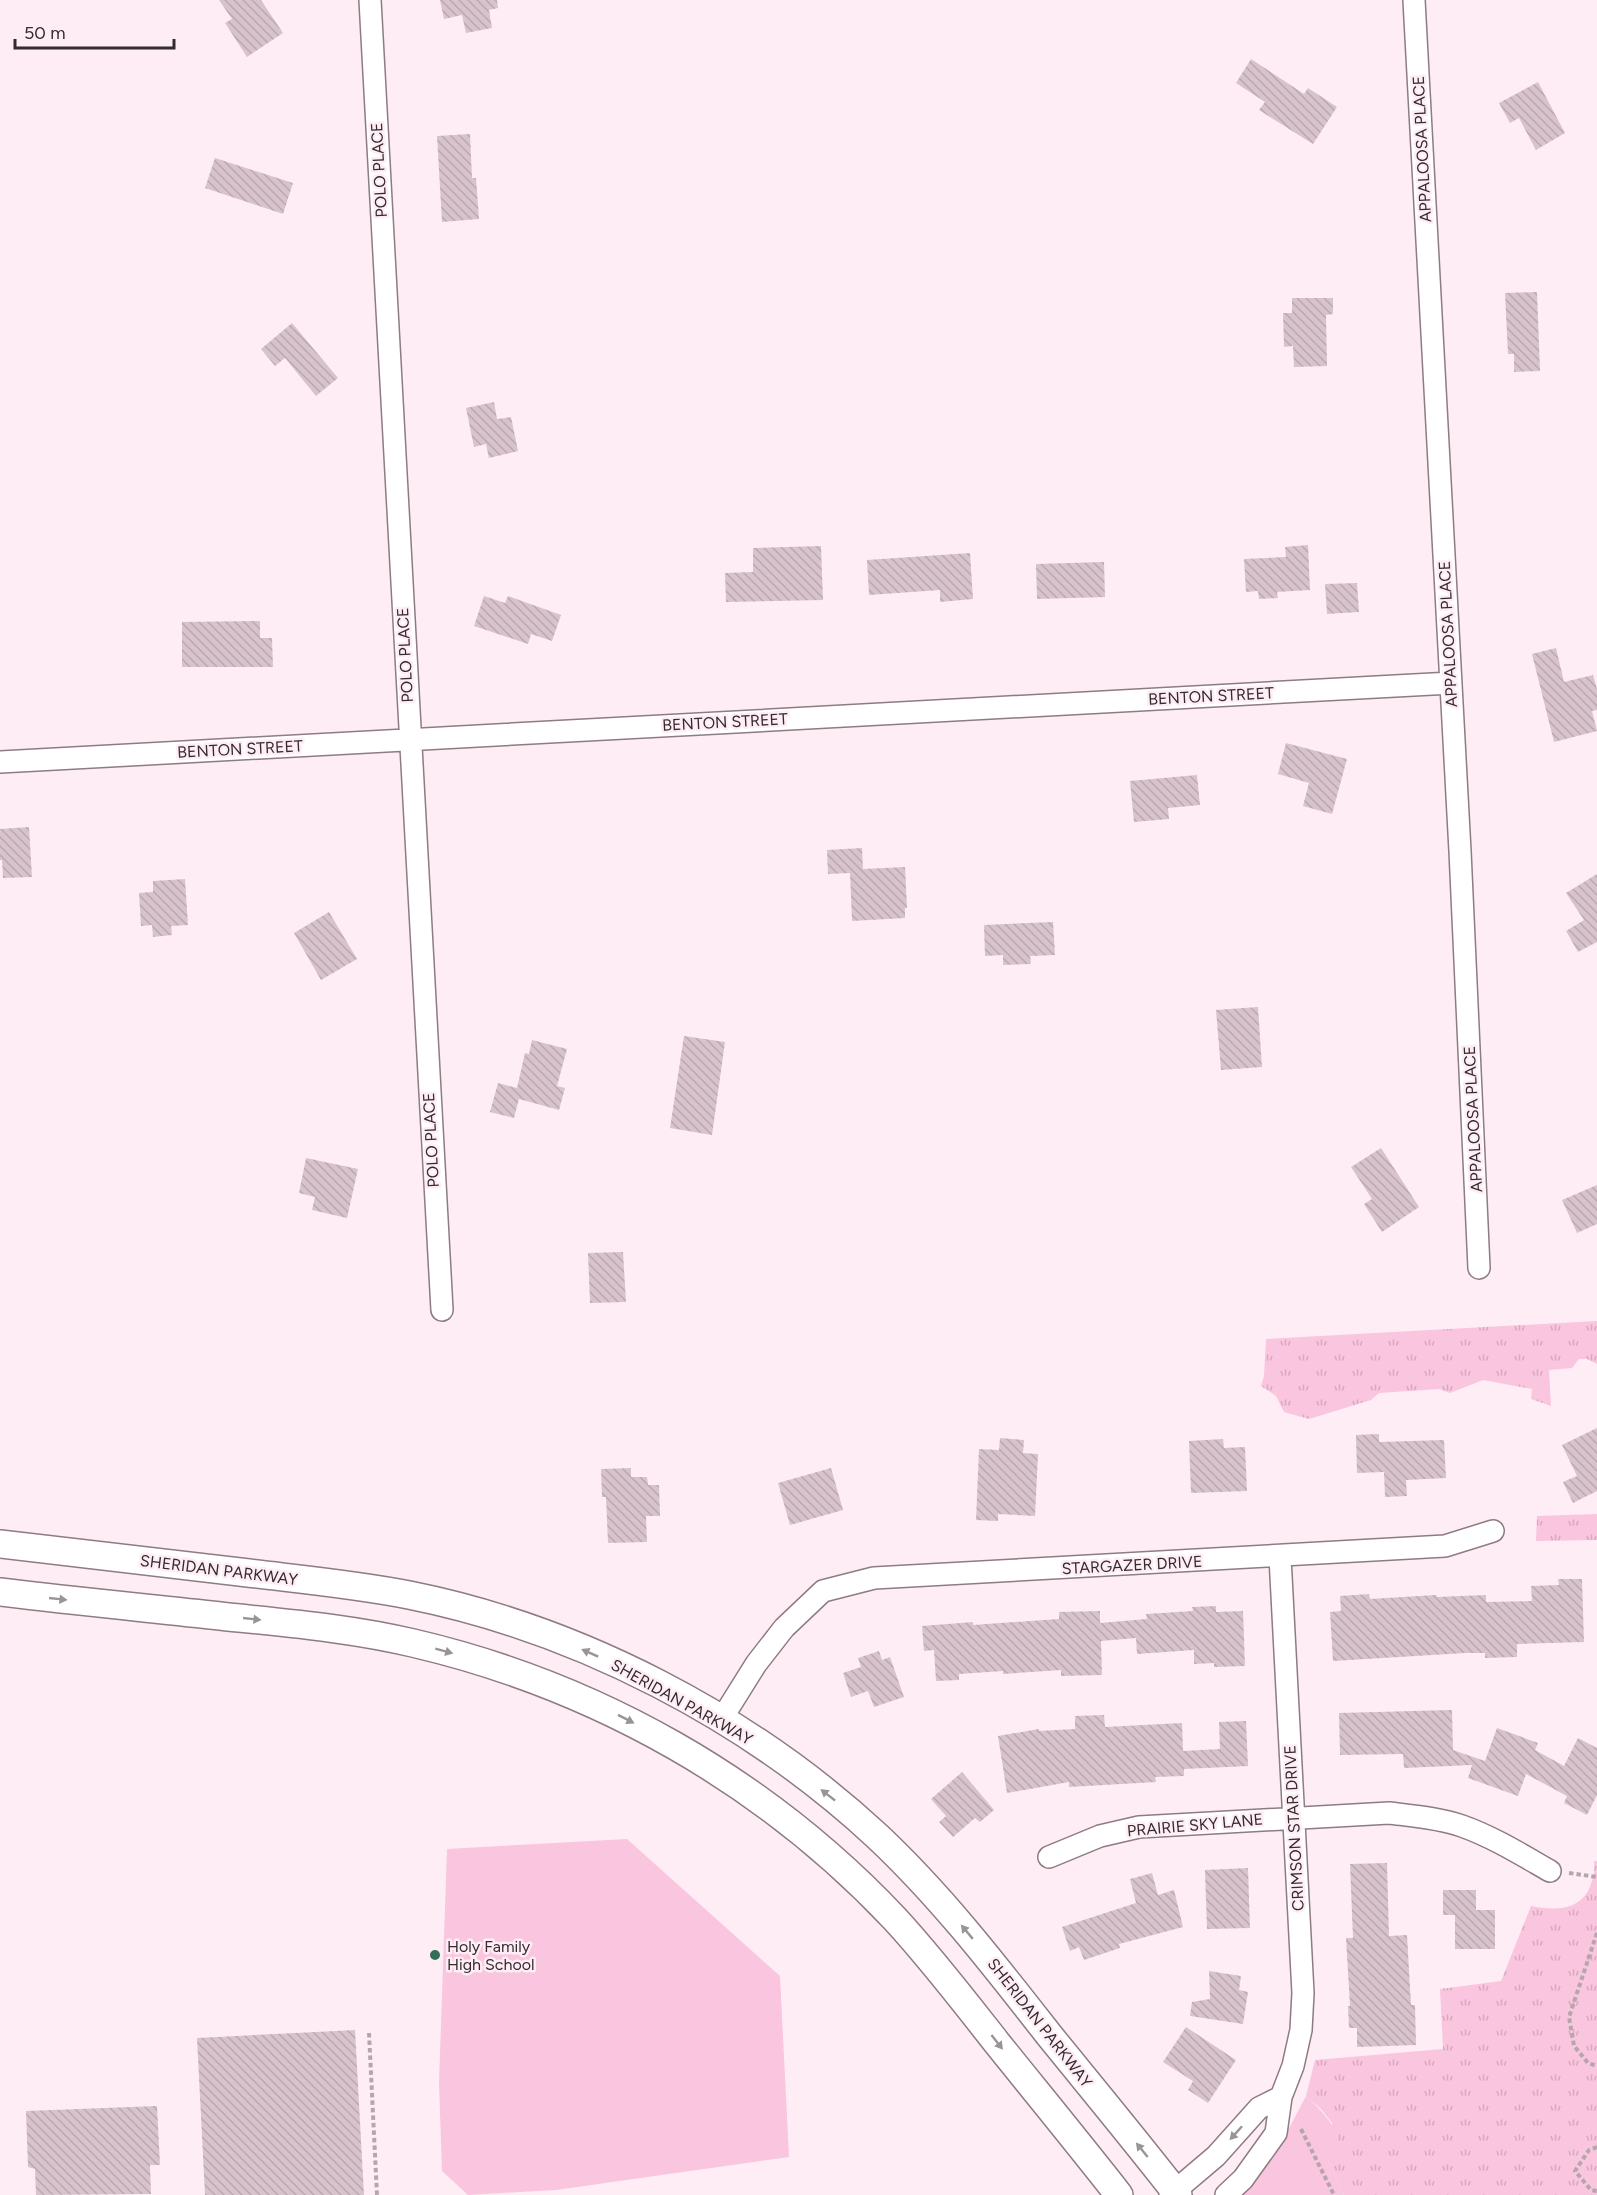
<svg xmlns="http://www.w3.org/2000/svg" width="1597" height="2195" viewBox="0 0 1597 2195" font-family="Figtree,sans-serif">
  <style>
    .grass { fill: url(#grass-tufts) }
    .green { fill: #fac5de }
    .building { fill: url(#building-back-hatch) }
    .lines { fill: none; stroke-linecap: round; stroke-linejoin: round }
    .minor-casing { stroke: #8e7b83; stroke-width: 24 }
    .major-casing { stroke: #8e7b83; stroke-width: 30 }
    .path { stroke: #b5a6ac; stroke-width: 4; stroke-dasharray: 4.5 3; stroke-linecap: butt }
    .minor { stroke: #fff; stroke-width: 21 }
    .major { stroke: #fff; stroke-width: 27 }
    .oneway { fill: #999596 }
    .poi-dot { fill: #326e5a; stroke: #ffedf5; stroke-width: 2 }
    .labels { text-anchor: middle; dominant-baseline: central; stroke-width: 5; stroke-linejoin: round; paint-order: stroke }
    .street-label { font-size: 16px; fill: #332b2e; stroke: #ffedf5 }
    .poi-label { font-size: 16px; fill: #332b2e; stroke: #ffedf5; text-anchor: start }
  </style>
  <defs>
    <pattern id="grass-tufts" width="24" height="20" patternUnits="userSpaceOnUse" patternTransform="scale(1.5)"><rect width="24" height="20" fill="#fac5de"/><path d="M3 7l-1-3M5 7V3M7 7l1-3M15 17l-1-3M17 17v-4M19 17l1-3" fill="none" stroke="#d7a9bf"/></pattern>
    <pattern id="building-back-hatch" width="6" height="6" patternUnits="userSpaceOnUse" patternTransform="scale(1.5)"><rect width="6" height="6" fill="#d8c3cc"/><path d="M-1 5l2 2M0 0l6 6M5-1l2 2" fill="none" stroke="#baa8b0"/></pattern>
  </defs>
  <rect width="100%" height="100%" fill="#ffedf5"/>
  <path class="grass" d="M1597 1321V1364L1587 1359H1579L1572 1368 1549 1370 1551 1406 1531 1399 1532 1389 1483 1380 1450 1393 1439 1389 1379 1393 1371 1400 1309 1419 1284 1412 1276 1396 1261 1386 1264 1376 1266 1339Z
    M1597 1514V1540L1536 1541 1537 1516Z
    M1594 1861H1597V2195H1344L1328 2161 1332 2123 1321 2109 1306 2096 1315 2060 1443 2049 1440 1989 1501 1981 1531 1906C1555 1911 1582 1911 1591 1884 1594 1876 1595 1869 1594 1861Z"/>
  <path class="green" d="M627 1839 780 1976 789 2157 556 2190 468 2195 442 2171 439 2083 447 1849Z
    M1306 2096C1321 2110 1356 2143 1328 2161L1344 2195H1243L1275 2155Z"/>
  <path class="building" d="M219 0H261L283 33 247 57 225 23 232 19Z
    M440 0H497L498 8 489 10 492 28 466 33 462 15 444 19Z
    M1251 59 1304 94 1308 88 1337 107 1313 144 1259 110 1265 102 1236 83Z
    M1538 82 1565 133 1536 150 1519 118 1510 123 1499 103Z
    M470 134 472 178H476L479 219 442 222 437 136Z
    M215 158 293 183 283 214 205 188Z
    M1537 292 1540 371 1514 372V354H1508L1505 293Z
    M1292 298H1333V314L1326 315 1327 366 1294 367 1293 346 1284 347 1283 313H1292Z
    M292 323 338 378 316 396 285 358 275 366 261 349Z
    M494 402 497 419 511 417 518 451 489 458 486 444 474 447 466 408Z
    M1308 545 1310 590 1277 592 1278 598 1259 599 1258 591 1246 592 1244 559 1286 557 1285 547Z
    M821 546 823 600 726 602 725 573 753 572V548Z
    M970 553 973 599 940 602V590L869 595 867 560Z
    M1104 562 1105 597 1037 599 1036 564Z
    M1357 583 1359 612 1327 614 1325 584Z
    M484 596 505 603 508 596 561 615 552 641 531 634 528 644 474 626Z
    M260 621V638H272L273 667H182V622Z
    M1556 648 1564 682 1593 675 1597 689V710L1592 711 1597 731 1554 742 1532 654Z
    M1286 743 1347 759 1332 814 1303 806 1309 783 1278 774Z
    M1197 775 1200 805 1168 808 1169 819 1134 822 1130 781Z
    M29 827 32 877 3 878 2 860H0V829Z
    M862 848 863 869 905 867 907 908H905V918L852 921 850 873 828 874 827 850Z
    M1597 874V942L1578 952 1566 931 1584 920 1566 893Z
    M185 879 188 925 171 926 172 935 153 937 152 925 141 926 139 893 153 892V881Z
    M329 912 357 959 321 980 294 933Z
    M1053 922 1055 955 1030 956 1031 964 1003 965V955L985 956 984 925Z
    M1258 1007 1262 1067 1221 1070 1216 1010Z
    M684 1036 725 1042 712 1135 670 1128Z
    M532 1040 567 1049 557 1086 565 1088 559 1110 519 1099 514 1118 490 1112 498 1083 517 1088 525 1053 529 1054Z
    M1381 1148 1419 1207 1382 1232 1364 1204 1372 1199 1351 1167Z
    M306 1158 358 1169 347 1218 312 1210 315 1197 299 1193Z
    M1597 1185V1224L1577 1233 1562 1200Z
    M623 1252 626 1302 590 1303 588 1253Z
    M1597 1428V1491L1573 1503 1563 1482 1577 1476 1562 1445Z
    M1379 1434V1442L1444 1440 1446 1478 1406 1480 1407 1496 1385 1497 1384 1472 1357 1473 1356 1435Z
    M1000 1438 1024 1440 1023 1453 1038 1454 1035 1516 998 1514V1521L976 1520 979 1449 999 1450Z
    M1223 1439 1224 1448 1245 1447 1247 1491 1191 1493 1189 1441Z
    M631 1468V1477H647L648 1485H659L660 1516H646L647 1542 608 1543 606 1497H602L601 1469Z
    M831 1468 843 1510 790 1525 778 1483Z
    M1558 1579H1582L1584 1642 1517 1644V1657L1485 1658V1653H1465L1333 1661 1330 1612 1341 1611 1340 1596 1369 1594 1370 1599 1436 1595 1437 1597 1486 1595V1602L1532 1601 1531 1586 1559 1585Z
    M1216 1606V1612L1243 1611 1245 1666 1214 1667V1663L1194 1664V1650L1137 1654 1136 1638 1101 1641 1102 1675 1061 1676V1670L1003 1674V1671L959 1674V1680L936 1681 934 1650 924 1651 922 1626 973 1622V1625L1059 1619V1612L1100 1611V1623L1147 1619 1146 1614 1193 1611 1192 1607Z
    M879 1651 882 1660 890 1657 904 1697 874 1707 868 1691 851 1697 843 1673 861 1667 858 1658Z
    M1452 1710 1453 1750 1485 1761 1497 1728 1538 1743 1535 1750 1564 1766 1578 1738 1597 1748V1795L1587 1815 1564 1803 1567 1796 1526 1774 1518 1796 1468 1778 1472 1765 1404 1768 1403 1754 1340 1755 1339 1713Z
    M1104 1715 1105 1727 1182 1723 1183 1751 1220 1749 1219 1722 1246 1721 1248 1766 1184 1769V1776L1155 1777 1156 1782 1069 1787V1782L1007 1793 998 1736 1039 1729V1731L1075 1729V1716Z
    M962 1772 994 1810 980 1822 975 1818 953 1837 939 1822 946 1816 931 1799Z
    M1387 1863 1389 1936 1407 1935 1411 2005H1415L1416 2045 1357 2047V2028H1349L1348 2006H1350L1346 1938H1353L1350 1864Z
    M1248 1868 1250 1928 1207 1929 1205 1870Z
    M1152 1873 1158 1895 1174 1890 1183 1927 1119 1944 1120 1948 1084 1960 1079 1947 1070 1951 1062 1927 1136 1903 1130 1879Z
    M1443 1890H1476V1910H1495V1949H1455V1915H1443Z
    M1209 1971 1241 1976 1239 1990 1248 1992 1243 2024 1190 2016 1192 2002 1210 1999Z
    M1186 2027 1236 2060 1208 2103 1188 2090 1193 2081 1163 2062Z
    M355 2030 364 2195H205L197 2038Z
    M157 2106 160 2165H150L151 2194 36 2195 35 2169 28 2167 26 2111Z"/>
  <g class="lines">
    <g class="minor-casing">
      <path id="minor" d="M370 0 442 1310
        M1414 0 1460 851 1479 1268
        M0 762 1451 683
        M721 1720 756 1664 784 1628 823 1591 874 1578 1445 1546 1493 1531
        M1049 1857 1100 1836 1139 1827 1389 1813C1413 1816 1439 1818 1462 1826 1493 1837 1522 1855 1550 1871
        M1170 2195 1216 2156 1259 2108 1281 2097
        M1226 2195 1243 2179 1276 2133 1281 2097 1293 2066 1301 2030 1303 1993 1280 1557"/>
    </g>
    <g class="major-casing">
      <path id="major" d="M0 1544C80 1554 160 1563 240 1572 296 1579 353 1584 409 1595 579 1629 750 1718 877 1836 941 1896 995 1966 1049 2035 1092 2088 1136 2141 1178 2195
        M0 1592C73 1601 147 1608 220 1616 285 1623 350 1628 413 1643 597 1686 765 1781 895 1919 931 1958 964 2001 997 2043 1038 2094 1079 2144 1119 2195"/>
    </g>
    <path class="path" d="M1569 1873 1597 1877
      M1597 1933 1569 2017 1574 2046 1588 2063 1597 2066
      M369 2033 377 2195
      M1301 2129 1334 2195
      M1597 2147 1589 2150 1575 2171 1591 2190 1597 2191"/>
    <use href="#minor" class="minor"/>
    <use href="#major" class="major"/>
  </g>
  <defs><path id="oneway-solid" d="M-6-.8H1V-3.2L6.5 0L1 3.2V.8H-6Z" transform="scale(1.5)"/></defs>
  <g class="oneway">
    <use href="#oneway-solid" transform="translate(58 1599) rotate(6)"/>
    <use href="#oneway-solid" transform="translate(252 1619) rotate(6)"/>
    <use href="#oneway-solid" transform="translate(444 1651) rotate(15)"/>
    <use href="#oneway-solid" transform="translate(590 1653) rotate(-156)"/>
    <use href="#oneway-solid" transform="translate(626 1719) rotate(27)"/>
    <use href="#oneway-solid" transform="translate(828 1795) rotate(-142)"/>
    <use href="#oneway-solid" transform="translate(967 1932) rotate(-130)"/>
    <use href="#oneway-solid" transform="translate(997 2042) rotate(52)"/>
    <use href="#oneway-solid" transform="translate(1236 2133) rotate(132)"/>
    <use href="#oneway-solid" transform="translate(1142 2150) rotate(-129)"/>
  </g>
  <circle class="poi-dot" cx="435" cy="1955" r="6"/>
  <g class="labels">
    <g class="street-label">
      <text transform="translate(1422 149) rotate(-93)">APPALOOSA PLACE</text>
      <text transform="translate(379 170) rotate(-93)">POLO PLACE</text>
      <text transform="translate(1448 634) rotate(-93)">APPALOOSA PLACE</text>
      <text transform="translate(405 655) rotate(-93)">POLO PLACE</text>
      <text transform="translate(1211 696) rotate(-3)">BENTON STREET</text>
      <text transform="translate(725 722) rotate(-3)">BENTON STREET</text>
      <text transform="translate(240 749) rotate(-3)">BENTON STREET</text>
      <text transform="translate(1473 1119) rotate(-93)">APPALOOSA PLACE</text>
      <text transform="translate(431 1140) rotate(-93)">POLO PLACE</text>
      <text transform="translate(1132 1565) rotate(-3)">STARGAZER DRIVE</text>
      <text transform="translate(219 1570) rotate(7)">SHERIDAN PARKWAY</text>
      <text transform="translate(682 1702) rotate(29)">SHERIDAN PARKWAY</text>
      <text transform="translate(1195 1825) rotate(-5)">PRAIRIE SKY LANE</text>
      <text transform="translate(1294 1828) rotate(-93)">CRIMSON STAR DRIVE</text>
      <text transform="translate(1040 2023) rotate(52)">SHERIDAN PARKWAY</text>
    </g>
    <g class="poi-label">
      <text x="447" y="1946">Holy Family<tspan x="447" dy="18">High School</tspan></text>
    </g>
  </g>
  <path d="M15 39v9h159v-9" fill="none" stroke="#332b2e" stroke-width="3"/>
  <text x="24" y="39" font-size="18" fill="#332b2e" stroke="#ffedf5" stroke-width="4.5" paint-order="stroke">50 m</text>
</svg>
